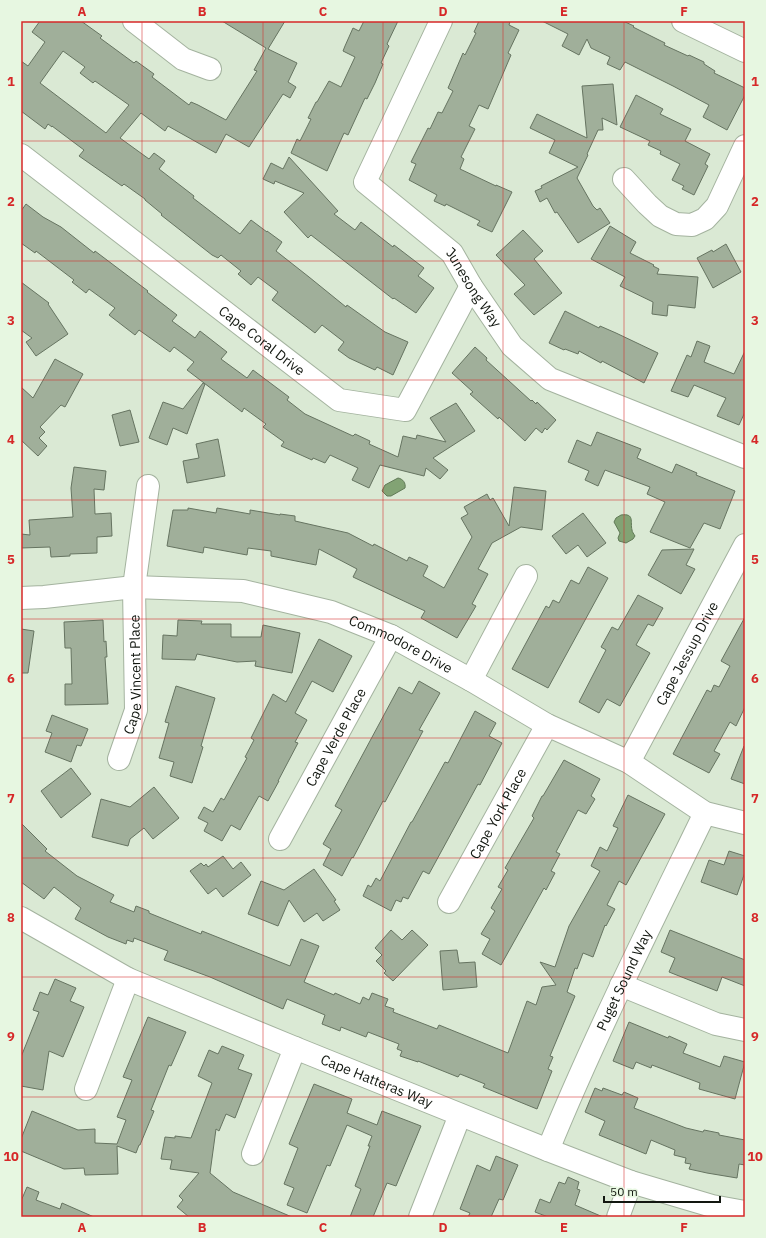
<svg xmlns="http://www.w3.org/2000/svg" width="766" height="1238" viewBox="0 0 766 1238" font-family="'IBM Plex Sans',sans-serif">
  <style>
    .water { fill: #82a374; stroke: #607956 }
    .building { fill: #a0af9a; stroke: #667461; fill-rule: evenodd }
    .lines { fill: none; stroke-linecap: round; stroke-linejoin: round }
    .minor-casing { stroke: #a4b39f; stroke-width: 24 }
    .minor { stroke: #fff; stroke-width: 22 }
    .grid { fill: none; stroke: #d62828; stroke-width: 1; stroke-opacity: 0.55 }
    .labels { text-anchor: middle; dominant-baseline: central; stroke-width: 4; stroke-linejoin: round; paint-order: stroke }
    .street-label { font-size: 14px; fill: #121710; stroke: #e7f7e1 }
    .neatline { fill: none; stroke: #d62828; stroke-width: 1.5 }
    .grid-label { font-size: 13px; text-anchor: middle; font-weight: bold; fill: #d62828 }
  </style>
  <rect width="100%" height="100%" fill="#dae9d4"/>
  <path class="water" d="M398 478C403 479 406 483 405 488L391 496H387L382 491 385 485Z
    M621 515C635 513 630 522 632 530 632 532 634 534 635 536L633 539 626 543 619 541 618 538 620 533 614 522 616 518Z"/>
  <path class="building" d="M40 21H81L102 36 100 38 134 63 136 61 154 74 152 77 189 105 191 102 198 105 226 120 257 71 254 70 266 48 222 21H285L268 49 297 63 288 82 296 87 290 98 283 94 249 147 226 134 216 153 168 126 165 131 141 113 120 138 149 159 154 153 165 161 159 169 194 196 193 198 240 234 251 220 267 232V231L282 242 276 251 309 277 346 307 347 305 385 332 408 342 393 375 377 367 375 370 349 358 338 350 344 342 322 325 315 333 272 300 278 292 258 277 251 285 238 274 241 271 221 255 218 258 212 255 161 215 162 214 145 200V199L124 184 122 186 79 156 84 150 52 126V127L48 124 45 129 21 111V61L28 66 45 42 32 32ZM63 51 85 67 80 73 93 83 95 81 129 105 106 133 40 83Z
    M364 21H398L387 44 389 46 381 63 383 64 375 83 367 99 365 98 348 135 344 133 327 171 291 153 297 139 300 141 311 119 308 118 316 102H317L329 81 341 87 355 57 343 51 345 46 353 28 359 31Z
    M479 21H510L509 25 519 30 508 53 511 55 488 109 479 105 469 126 475 129 461 157 464 159 460 169 496 186V185L512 192 492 232 477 225 480 221 446 204 445 206 434 201 437 195 409 180 416 164 411 162 428 128 430 129 438 112 442 113 453 91 448 88 463 53 465 55 476 33 474 32Z
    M542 21H623L634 26 633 27 665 43 664 45 688 56 689 55 704 62V64L715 71 714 73 745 88V95L727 130 703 117 709 105 673 86 625 62 620 70 607 64 610 57 591 48 587 39 579 55 562 46 568 34Z
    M613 84 617 125 602 118 603 130H598L587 154 588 155 577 178 593 206 597 210 600 208 610 223 578 243 557 212 555 213 547 198 540 202 535 191 542 188 541 186 578 167 549 153 555 140 530 128 537 114 587 138 582 86Z
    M636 95 663 109 660 114 691 129 685 141 710 154 705 164 708 166 694 195 682 189 684 186 672 180 680 164 660 154 661 151 648 145 650 141 620 127Z
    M289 157 338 211 334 214 355 230 361 222 393 247 394 245 424 268 418 276 434 288 416 313 394 298 393 299 311 235 308 238 284 212 304 193 275 181 274 184 263 179 271 163 283 169Z
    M26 204 43 217 61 227 94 253 95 251 148 291 147 292 177 315 172 321 195 338 200 331 227 352 221 359 247 378 253 370 289 397 287 400 305 414 353 436 355 434 370 441 369 444 398 457 403 436 416 439 417 435 446 442 430 418 456 403 475 431 433 458 448 470 440 479 426 468 424 476 380 465 369 488 352 480 358 468 330 455 325 463 313 458 312 460 281 446 284 442 263 427 266 424 244 408 242 412 187 370 194 362 174 347 170 352 139 330 135 335 109 315 115 308 89 289 86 293 72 282 74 280 36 251 35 253 21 243V211Z
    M610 226 636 242 630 253 654 265 653 266 659 269 657 274 698 277 695 308 668 305 667 316 652 314 653 302 620 286 625 277 591 259Z
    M523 230 543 251 534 259 562 293 534 315 514 294 525 285 496 255Z
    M726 244 741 272 713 288 697 258 712 250 713 252Z
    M21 282 49 303 48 304 68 334 36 356 26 342 32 338 21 330Z
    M565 311 599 328 600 326 616 333 658 353 644 383 602 361 601 363 579 351 578 354 565 349 564 350 549 343Z
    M697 341 710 346 704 362 734 374 745 351V412L739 425 717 416 726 398 694 385 688 397 671 391 687 355 691 357Z
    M475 347 487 358 486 360 531 401 532 400 536 404 537 402 556 420 547 430 545 428 542 433 536 428 525 441 499 417 498 419 470 394 473 392 452 373Z
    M55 359 83 374 65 407 61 405 40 427 45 432 39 438 47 446 38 456 21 440V387L33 398Z
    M203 383 205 384 187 434 173 428 167 445 149 438 163 402 183 409Z
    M130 410 139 442 120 446 112 415Z
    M597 432 641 449 637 458 672 473 676 464 697 473 696 475 735 491 720 529 704 523 690 548 650 532 665 502 647 494 650 487 605 470 598 486 585 480 589 471 568 462 577 440 591 446Z
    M218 439 225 476 187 483 183 461 199 458 196 444Z
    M74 467 106 471 104 490 94 489 95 514 111 513 112 536 97 537V553L70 554V556L51 557 50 547 21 548V534L30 535 29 520 73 517 71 488Z
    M514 487 546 491 542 530 521 527 492 543 478 569 488 574 472 604 476 606 457 638 421 618 425 611 353 577 357 569 319 549 316 565 271 556V551L248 548 247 555 204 547 203 553 167 546 173 510H188V508L216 513 217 508 250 514V510L280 515V514L295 516V521L348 533 373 546 374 544 407 561 409 557 428 566 423 576 444 588 472 537 461 518 468 514 464 507 487 494 490 500 493 498 509 526Z
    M583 513 606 543 587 557 578 545 566 554 552 536Z
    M694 549 686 565 695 569 681 594 648 575 662 550Z
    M588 567 608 578 548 688 512 669 546 606 549 608 553 600 559 603 571 580 579 584Z
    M638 595 663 608 653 626 648 624 636 645 650 653 620 706 607 699 599 713 579 702 606 650 601 647 612 627 618 630Z
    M745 617V707L736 726 730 722 714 751 720 754 709 773 673 754 707 690 711 692 714 685 719 687 730 666 721 661Z
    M103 620 104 642 106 641 107 657H105L108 704 65 705V684H72L71 648H65L64 622Z
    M178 620 202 621 201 624H231V637H261L263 625 300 633 292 673 255 666 256 661 237 662 197 654 195 660 162 659 163 635 177 636Z
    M21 629 34 631 28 673H21Z
    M319 639 352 656 333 692 312 681 295 713 307 720 295 742 298 743 278 781H279L268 801 259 796 240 830 231 825 222 841 204 831 208 823 198 818 204 807 213 812 221 798 224 800 247 758 245 757 254 740 251 738 273 694 286 702Z
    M419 681 440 693 419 730 423 731 385 802 383 801 353 858 352 857 342 876 323 865 331 849 323 844 342 810 335 806 399 687 412 694Z
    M176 686 215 698 201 746 203 747 192 783 170 776 174 762 159 758 169 723 165 722Z
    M475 711 496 723 489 736 502 743 480 785 478 784 429 874 423 871 408 899 403 897 401 902 396 900 391 911 363 896 368 885 371 887 376 878 380 881 411 822H412L445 762 448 763Z
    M52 715 88 729 81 746 77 745 71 762 45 752 52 733 46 731Z
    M744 746 745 747V784L731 779Z
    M564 760 600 779 591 796 595 799 586 814 578 810 556 852 560 854 551 871 555 873 546 890 544 888 501 965 482 954 490 939 481 934 495 911 491 908 502 889 498 887 508 870 505 868 534 818 532 816 542 796H543Z
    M71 768 91 794 61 818 41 791Z
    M154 787 179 818 153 839 144 828 130 839 128 846 92 837 101 799 130 807Z
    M628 795 665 814 626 885 619 881 607 905 615 909 606 926 605 925 593 957 583 953 577 969 575 968 567 992 575 996 550 1056 553 1057 548 1069 552 1071 537 1109 483 1087 485 1084 460 1074 458 1077 418 1061V1062L400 1056 402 1051 397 1049 399 1044 368 1032 366 1037 341 1027 340 1031 322 1024 325 1015 287 999 283 1009 210 977 164 960 168 951 134 938 133 942 127 940 126 944 108 937 75 919 81 908 54 887 44 899 21 882V823L47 849 45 851 77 876 114 895 110 902 134 912 136 906 149 911V913L201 934 202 931 290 966 301 939 319 946 304 982 334 995 335 993 360 1004 363 997 369 1000 372 993 388 999 385 1006 394 1009 393 1012 437 1029 439 1025 508 1053 527 1001 536 1005 542 987 556 985 540 962 555 967 569 926 600 871 591 866 600 847 607 851 618 828 613 826Z
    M729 851 745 856V872L737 895 701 882 709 860 724 865Z
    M223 856 233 869 241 862 251 875 223 897 216 888 208 894 190 871 201 863 204 866 206 864 208 867Z
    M314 869 336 900 334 901 340 910 323 921 317 913 304 922 289 900 278 926 248 914 261 881 284 890Z
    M391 930 402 940 412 930 428 945 393 981 384 973 386 971 376 961 382 955 375 948Z
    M670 930 745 960V986L722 977 717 991 669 972 675 958 661 952Z
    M457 950 459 963 475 962 477 987 443 990 440 951Z
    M55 979 76 988 70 1001 84 1007 63 1057 49 1051 43 1090 21 1086V1057L39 1012 33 1010 40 992 48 995Z
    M148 1017 186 1032 171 1066 169 1065 151 1110 154 1111 140 1145H139L136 1153 117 1146 118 1174 85 1175 84 1168 64 1169 21 1151V1139L32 1111 78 1130 95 1129V1143L117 1144 126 1120 117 1117 132 1080 123 1077Z
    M629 1022 668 1038 669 1036 687 1044 683 1053 720 1067 724 1056 745 1062 735 1099 699 1089 700 1083 652 1065 651 1068 636 1062 633 1069 613 1061Z
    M222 1046 244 1055 238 1069 252 1074 235 1118 226 1114 219 1131 216 1129 210 1173 233 1192 292 1217H189L177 1207 183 1200 179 1196 199 1173 170 1169 172 1160 161 1159 165 1137 175 1138V1136L191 1138 212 1083 198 1076 209 1050 218 1054Z
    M314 1084 352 1099 347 1113 377 1125 382 1111 421 1126 396 1186 387 1183 373 1217H350L361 1189 355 1186 370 1146H368L372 1136 347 1125 330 1166 327 1165 307 1213 287 1205 294 1188 284 1184 298 1148 289 1144Z
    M595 1088 602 1091 603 1088 622 1095 624 1092 638 1098 634 1108 686 1128 703 1132 704 1130 719 1133V1135L745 1140V1165L739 1164 737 1178 707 1173 689 1169 691 1164 685 1163 686 1158 674 1155 675 1150 651 1140 646 1154 599 1135 605 1121 585 1112Z
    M496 1156 518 1165 503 1200 499 1199 491 1217H468L470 1213 460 1209 477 1165 490 1171Z
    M568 1177 579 1182 577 1189 580 1190 575 1205 603 1217H548L535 1212 540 1199 550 1203 559 1182 565 1184Z
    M27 1187 39 1192 36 1200 60 1209 62 1203 94 1217H21V1201Z"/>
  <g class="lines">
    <g class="minor-casing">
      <g id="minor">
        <path d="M134 21 183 59 210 69"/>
        <path id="s1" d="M441 21 365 182 452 253 471 286 512 346 550 379 745 457"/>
        <path d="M683 21 745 51"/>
        <path id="s2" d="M21 155 339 400 405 410 471 286"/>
        <path d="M624 179 647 204 660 216 676 224 692 225 705 219 717 206 745 146"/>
        <path id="s3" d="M21 598 44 597 134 587 243 591 331 612 391 636 471 680 547 725 629 762 705 813 745 823"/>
        <path d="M471 680 526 576"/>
        <path id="s4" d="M119 759 136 710 134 587 148 486"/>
        <path id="s5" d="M629 762 745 545"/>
        <path id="s6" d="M280 839 391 636"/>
        <path id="s7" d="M449 902 547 725"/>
        <path id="s8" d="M21 918 128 979 295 1048 548 1150 631 1182 712 1206 745 1212"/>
        <path d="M621 985 716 1024 745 1030"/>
        <path d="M86 1089 128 979"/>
        <path id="s9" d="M548 1150C595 1035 651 924 705 813"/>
        <path d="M253 1154 295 1048"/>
        <path d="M420 1217 460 1115"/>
        <path d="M618 1217 631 1182"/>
      </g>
    </g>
    <use href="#minor" class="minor"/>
  </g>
  <path class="grid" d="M142 21V1217M263 21V1217M383 21V1217M503 21V1217M624 21V1217M21 141H745M21 261H745M21 380H745M21 500H745M21 619H745M21 738H745M21 858H745M21 977H745M21 1097H745"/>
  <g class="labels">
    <g class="street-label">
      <text stroke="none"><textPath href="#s1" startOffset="331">Junesong Way</textPath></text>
      <text stroke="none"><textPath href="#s2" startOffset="304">Cape Coral Drive</textPath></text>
      <text stroke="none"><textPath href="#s3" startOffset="390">Commodore Drive</textPath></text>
      <text stroke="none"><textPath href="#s5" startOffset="123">Cape Jessup Drive</textPath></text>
      <text stroke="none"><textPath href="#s4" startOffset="87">Cape Vincent Place</textPath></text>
      <text stroke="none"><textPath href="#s6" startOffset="116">Cape Verde Place</textPath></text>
      <text stroke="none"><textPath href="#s7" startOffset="101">Cape York Place</textPath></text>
      <text stroke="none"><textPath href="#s9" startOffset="186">Puget Sound Way</textPath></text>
      <text stroke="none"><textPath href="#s8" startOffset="392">Cape Hatteras Way</textPath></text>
    </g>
  </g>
  <rect width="766" height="1238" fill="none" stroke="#e7f7e1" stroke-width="44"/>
  <path d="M604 1196v6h116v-6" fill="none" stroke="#121710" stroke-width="2"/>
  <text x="610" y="1196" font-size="12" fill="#121710" stroke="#e7f7e1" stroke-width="3" paint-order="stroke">50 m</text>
  <rect x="22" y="22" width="722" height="1194" class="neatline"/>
  <g class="grid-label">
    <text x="82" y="16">A</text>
    <text x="202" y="16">B</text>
    <text x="323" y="16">C</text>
    <text x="443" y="16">D</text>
    <text x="564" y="16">E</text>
    <text x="684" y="16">F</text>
    <text x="11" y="86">1</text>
    <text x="755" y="86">1</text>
    <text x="11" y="206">2</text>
    <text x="755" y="206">2</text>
    <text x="11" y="325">3</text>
    <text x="755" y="325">3</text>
    <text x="11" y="444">4</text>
    <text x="755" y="444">4</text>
    <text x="11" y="564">5</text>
    <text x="755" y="564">5</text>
    <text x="11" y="683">6</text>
    <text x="755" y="683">6</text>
    <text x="11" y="803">7</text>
    <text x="755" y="803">7</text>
    <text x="11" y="922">8</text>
    <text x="755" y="922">8</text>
    <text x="11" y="1041">9</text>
    <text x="755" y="1041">9</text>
    <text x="11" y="1161">10</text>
    <text x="755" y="1161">10</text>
    <text x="82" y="1232">A</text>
    <text x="202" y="1232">B</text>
    <text x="323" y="1232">C</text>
    <text x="443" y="1232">D</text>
    <text x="564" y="1232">E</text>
    <text x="684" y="1232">F</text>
  </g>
</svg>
